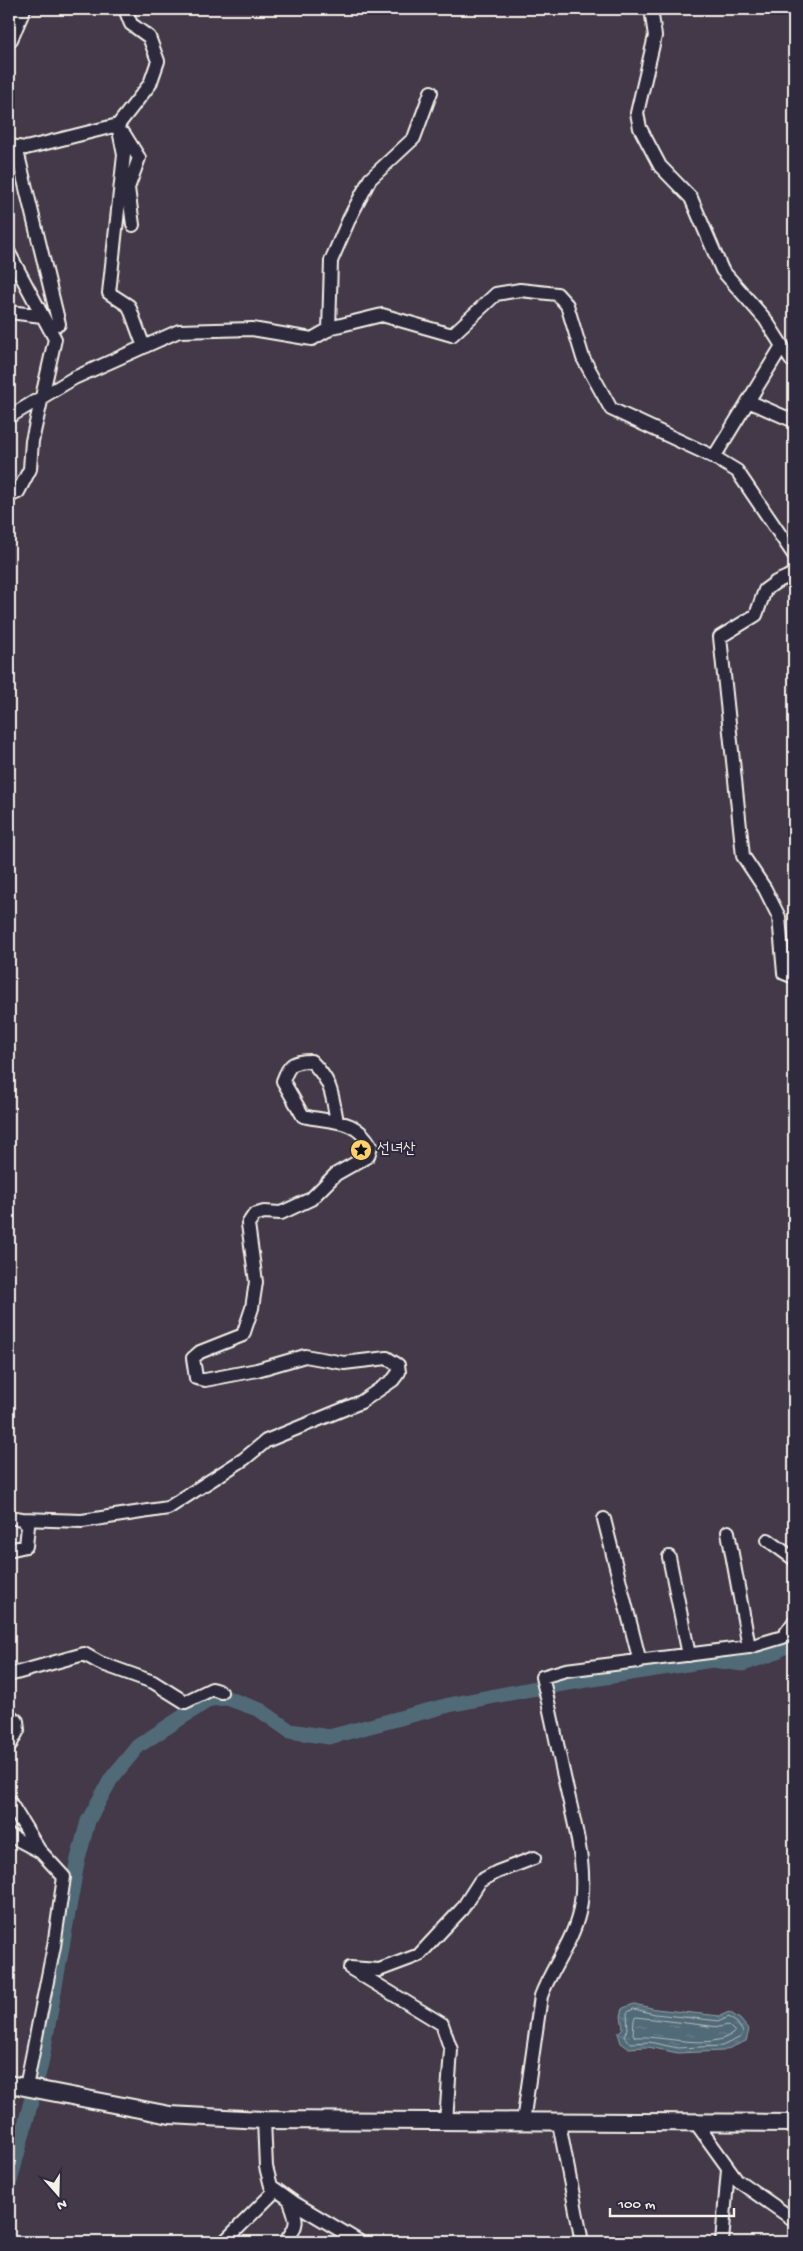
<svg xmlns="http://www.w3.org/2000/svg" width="803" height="2251" viewBox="0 0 803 2251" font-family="'Gochi Hand','Poor Story',sans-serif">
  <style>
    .water { fill: url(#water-ripples); stroke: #92a0a5 }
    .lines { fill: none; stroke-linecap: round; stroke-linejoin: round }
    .shore { stroke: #b3bbbb; stroke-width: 1 }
    .river { stroke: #516a78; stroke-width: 15 }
    .minor-casing { stroke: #f4f1e8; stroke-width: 16 }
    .major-casing { stroke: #f4f1e8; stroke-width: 20 }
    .minor { stroke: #2f2a3d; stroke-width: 12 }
    .major { stroke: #2f2a3d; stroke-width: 16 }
    .labels { text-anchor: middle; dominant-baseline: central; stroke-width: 4; stroke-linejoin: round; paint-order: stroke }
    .poi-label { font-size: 16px; fill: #f4f1e8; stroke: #2f2a3d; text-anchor: start }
  </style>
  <defs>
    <pattern id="water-ripples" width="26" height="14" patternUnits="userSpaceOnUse" patternTransform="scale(1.25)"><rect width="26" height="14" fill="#516a78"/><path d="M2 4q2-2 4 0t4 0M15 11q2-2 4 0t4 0" fill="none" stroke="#6b808b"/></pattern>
  </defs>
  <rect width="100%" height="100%" fill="#433948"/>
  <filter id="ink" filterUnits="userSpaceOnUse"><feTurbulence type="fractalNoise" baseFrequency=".02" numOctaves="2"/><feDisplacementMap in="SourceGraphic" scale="10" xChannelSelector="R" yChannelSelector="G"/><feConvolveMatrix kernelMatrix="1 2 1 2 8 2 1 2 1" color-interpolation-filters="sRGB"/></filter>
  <g filter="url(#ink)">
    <path class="water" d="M634 2004 656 2009 720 2016 729 2012 740 2019 749 2030 746 2041 723 2051 678 2053 648 2047 628 2048 621 2043 618 2033 623 2028 621 2016 623 2008Z"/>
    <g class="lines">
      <path class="shore" d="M634 2009 655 2014 720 2021 729 2017 737 2023 743 2032 741 2037 722 2046 678 2048 649 2042 630 2043 626 2040 624 2035 628 2029 627 2013Z
        M636 2017 719 2027 728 2025 735 2032C711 2052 664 2035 635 2037L633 2034 634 2020Z"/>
      <path class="river" d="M9 2185 41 2064 77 1863 88 1821 111 1779 138 1746 210 1699 227 1698 260 1710 290 1731 329 1737 449 1705 531 1689 712 1660 743 1664 772 1654 794 1641"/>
      <g class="minor-casing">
        <path id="minor" d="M651 9 655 36 637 113 640 128 660 166 691 198 722 270 765 319 791 360 794 361
          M118 125 124 155 109 293 129 306 144 347
          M124 134 139 158 128 188 133 225
          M9 146 26 148 118 125 150 84 158 61 149 37 131 24 125 9
          M16 147 59 324
          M9 253 55 339 32 441 30 469 18 492 9 496
          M9 312 42 316
          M329 330 331 261 350 217 370 179 414 138 431 92
          M748 401 794 421
          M9 417 74 378 179 331 252 329 312 339 333 327 382 315 452 335 496 294 520 290 557 294 567 305 583 358 611 409 714 457 737 471 794 555
          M714 457 782 346
          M794 574 776 582 765 590 756 615 720 637 743 856 765 889 779 917 784 973 794 977
          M9 1517 22 1519 28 1526 26 1546 9 1550
          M22 1519 82 1521 168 1508 244 1459 266 1441 361 1402 393 1380 399 1372 398 1365 387 1358 344 1363 305 1356 257 1370 205 1380 196 1378 193 1358 200 1352 243 1335 252 1308 256 1282 248 1224 254 1215 264 1212 281 1213 311 1199 336 1174 368 1156 371 1146C355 1117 331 1123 303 1116L283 1081C289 1064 293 1061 311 1061 332 1082 332 1094 337 1122
          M604 1519 640 1662
          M728 1532 749 1647
          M768 1540 794 1559
          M669 1557 689 1655
          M9 1675 84 1654 100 1663 153 1682 185 1702 212 1689 221 1692
          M9 1715 17 1721 18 1730 9 1747
          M9 1801 39 1850
          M9 1835 41 1852 64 1877 54 1946 26 2087
          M264 2120 266 2167 271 2186 296 2204 360 2242
          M446 2122 451 2050 442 2024 350 1968 379 1970 419 1955 462 1909 480 1881 497 1872 534 1858
          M523 2122 541 1996C552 1967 572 1943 579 1913 589 1870 574 1823 565 1781 557 1746 551 1711 542 1677L566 1670 749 1647 783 1637 794 1622
          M559 2123 582 2242
          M696 2123 737 2180 794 2220
          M224 2242 276 2190
          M285 2242C300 2224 297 2220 289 2199
          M722 2242 728 2169"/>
      </g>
      <g class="major-casing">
        <path id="major" d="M9 39 22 9
          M9 2084 170 2115 264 2120 794 2123"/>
      </g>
      <use href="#minor" class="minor"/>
      <use href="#major" class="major"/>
    </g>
  </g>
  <defs>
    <g id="sight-disc" transform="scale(1.125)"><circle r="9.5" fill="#ffd166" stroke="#2f2a3d"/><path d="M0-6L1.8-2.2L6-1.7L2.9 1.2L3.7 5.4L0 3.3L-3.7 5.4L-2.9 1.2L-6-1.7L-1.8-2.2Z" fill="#111"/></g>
  </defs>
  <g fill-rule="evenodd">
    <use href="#sight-disc" x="361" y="1150"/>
  </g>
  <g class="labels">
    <g class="poi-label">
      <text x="377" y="1150">선녀산</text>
    </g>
  </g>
  <rect width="803" height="2251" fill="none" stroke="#2f2a3d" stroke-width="30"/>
  <rect x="15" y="15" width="773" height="2221" fill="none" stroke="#f4f1e8" stroke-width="2" filter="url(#ink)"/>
  <g transform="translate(58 2194) rotate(160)" stroke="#2f2a3d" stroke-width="4" paint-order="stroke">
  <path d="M0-4L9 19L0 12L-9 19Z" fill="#f4f1e8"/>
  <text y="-8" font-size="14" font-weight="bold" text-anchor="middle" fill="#f4f1e8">N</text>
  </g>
  <path d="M610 2208v8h124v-8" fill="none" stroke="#f4f1e8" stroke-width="2.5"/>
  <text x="618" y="2208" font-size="15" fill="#f4f1e8" stroke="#2f2a3d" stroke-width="4" paint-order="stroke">100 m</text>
</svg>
